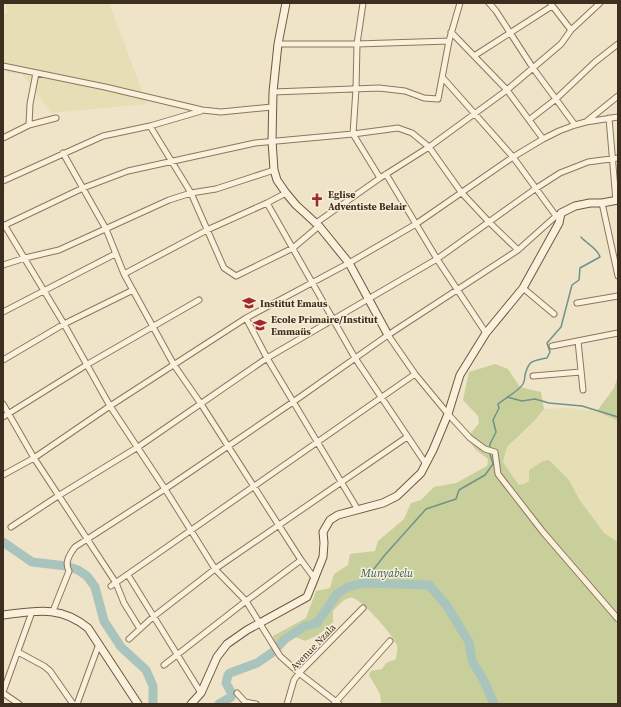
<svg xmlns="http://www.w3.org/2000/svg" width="621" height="707" viewBox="0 0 621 707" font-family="'Source Serif 4',serif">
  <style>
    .farmland { fill: #e6deb5 }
    .green { fill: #c9cf9b }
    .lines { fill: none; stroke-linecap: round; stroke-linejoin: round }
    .stream { stroke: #6f938a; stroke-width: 1.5 }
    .river { stroke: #a9c4bc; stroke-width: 9 }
    .street-casing { stroke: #8d765c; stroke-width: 7 }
    .secondary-casing { stroke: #6f573f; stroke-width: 9 }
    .street { stroke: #faf1dc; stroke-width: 5 }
    .secondary { stroke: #faf1dc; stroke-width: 7 }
    .labels { text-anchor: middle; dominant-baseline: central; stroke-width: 3; stroke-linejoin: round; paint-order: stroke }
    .poi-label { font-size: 10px; font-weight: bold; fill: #3d2e20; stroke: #f7eed8; text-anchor: start }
    .street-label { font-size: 10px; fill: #3d2e20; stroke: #f7eed8 }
    .water-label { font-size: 11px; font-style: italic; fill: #2f5d5a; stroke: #f7eed8 }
  </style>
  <rect width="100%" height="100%" fill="#f0e4c8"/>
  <path class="farmland" d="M6 3H109L147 104 51 113 22 74 8 73 3 62V37L4 34 3 33V14H7Z
    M568 408 597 411 618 421V542L604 533 579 499 569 480 529 481 524 484 519 485 503 462 507 447 535 420 544 409Z"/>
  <path class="green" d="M495 364 508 369 520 387 541 392 544 409 535 420 507 447 503 462 519 485 524 484 529 481V470L543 461 549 460 569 480 579 499 604 533 618 542V704H381L380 694 369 675 371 671 382 669 386 663 396 659C396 655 398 650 397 646 396 638 362 600 353 598 345 596 338 606 333 611V622L318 635 305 641 295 637 284 642 275 643 273 636 306 618 316 591 330 588 334 574 348 565 350 554 375 551 378 541 404 519 411 503 421 500 434 487 456 483 487 466 488 459 476 450 467 438 479 423 478 416 463 400 469 372Z
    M618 376V421L597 411 614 388Z"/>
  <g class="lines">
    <path class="stream" d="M507 397 522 401 535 399 549 403 582 406 618 417
      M363 583 384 556 426 509 456 499 459 490 485 475 493 464 489 451 490 444 496 432 493 420 499 408 498 404C505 398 519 391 523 384 524 382 525 378 525 375 529 360 532 361 547 358L550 352 547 343 561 327 572 285 579 280 580 268 600 257C598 249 587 244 581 237"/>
    <path class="river" d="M3 542 32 562 66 566 78 570 87 576 95 587 104 621 121 647 146 670 153 686V704
      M219 704 231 697 232 694 226 683 228 675 230 673 257 663 273 652 285 639 305 626 317 623 337 594 348 587 363 583 429 585 447 606 469 642 472 661 483 679 494 704"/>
    <g class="street-casing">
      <path id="street" d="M363 3 357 44 356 89 353 134 380 178
        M489 3 496 11 533 68 575 125
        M551 4 571 30
        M451 32 507 90 543 139
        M278 44H357L449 41
        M474 56 552 6
        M3 66 105 87 202 110 221 112 272 107
        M443 78 513 157 556 216
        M273 92 379 88 405 91 424 98 438 99 449 41 460 3
        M609 118 616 201
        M529 120 556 99 595 62 618 44
        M587 121 618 96
        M29 125 30 104 36 73
        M150 126 191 193 224 268 236 276 293 248 319 226
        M3 138 29 125 56 118
        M63 153 106 229 124 274 174 365 201 404 301 560 315 579
        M386 174 437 259 486 333
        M3 181 103 136 150 126 201 111
        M267 203 355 358 426 464
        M602 203 618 276
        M316 223 380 178 429 147 507 90 561 44 571 30 600 3
        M3 226 83 188 128 171 255 143 353 134 398 128 412 133 429 147 461 192 489 222 518 250
        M5 226 64 324 110 406 165 489 215 569 246 601 280 656 299 673 339 704
        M3 265 25 258 59 250 169 200 191 193 216 189 274 170
        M124 274 207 230 267 203 286 193
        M523 288 554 314
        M577 303 618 296
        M3 312 115 254
        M246 318 267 358 358 510
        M388 335 415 374 448 414 470 438 485 449 495 452 498 474 543 532 618 619
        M578 341 583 390
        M552 346 618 333
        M3 360 64 324 133 290
        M533 376 581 372
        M3 404 34 458 116 583 124 603 140 629
        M3 417 88 364 199 300
        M3 475 34 458 110 406 246 318 349 263 416 224 513 157 543 139 559 131 575 125 586 122 618 117
        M11 527 58 496 138 447 267 358 437 259 535 189 560 173 588 162 618 158
        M128 575 201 693
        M111 586 415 374
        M53 611 69 571C64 562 70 554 75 547L165 489 293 402 388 335 518 250 556 216 561 213
        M129 639 153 617 215 569 407 437
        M18 652 44 666 50 671 73 704
        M164 665 246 601 301 560
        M3 692 32 612
        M3 693 19 704
        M237 693 245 702 256 704
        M77 704 99 644
        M287 704 294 680 299 673 363 608
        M334 704 390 641"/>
    </g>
    <g class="secondary-casing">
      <path id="secondary" d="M286 3 278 44 273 92 272 141 274 170 277 180 286 193 296 205 319 226 349 263 388 335
        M3 615C36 611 60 605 88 628L138 704
        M191 704 201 693 217 657 227 644 247 630 307 597 323 557 324 543 323 532 330 520 338 515 383 503 397 496 421 473 433 450 448 414 460 375 486 333 523 288 559 223 561 213 575 206 590 203H602L618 200"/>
    </g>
    <use href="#street" class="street"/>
    <use href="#secondary" class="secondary"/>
  </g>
  <defs>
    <g id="church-bare" transform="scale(1.08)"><path d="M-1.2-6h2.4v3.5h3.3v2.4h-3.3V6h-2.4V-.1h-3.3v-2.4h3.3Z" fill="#9e2a2b" stroke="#f7eed8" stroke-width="2.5" paint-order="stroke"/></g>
    <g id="school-bare" transform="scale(1.08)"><path d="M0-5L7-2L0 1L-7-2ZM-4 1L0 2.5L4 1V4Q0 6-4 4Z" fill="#9e2a2b" stroke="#f7eed8" stroke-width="2.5" paint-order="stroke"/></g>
  </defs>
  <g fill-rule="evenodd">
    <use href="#church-bare" x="317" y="200"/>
    <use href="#school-bare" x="249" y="303"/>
    <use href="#school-bare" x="260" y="325"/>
  </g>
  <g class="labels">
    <g class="poi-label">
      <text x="328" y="194">Eglise<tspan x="328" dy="12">Adventiste Belair</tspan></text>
      <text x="260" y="303">Institut Emaus</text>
      <text x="271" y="319">Ecole Primaire/Institut<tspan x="271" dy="12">Emmaüs</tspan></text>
    </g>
    <g class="street-label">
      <text transform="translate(313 647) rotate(-46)">Avenue Nzala</text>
    </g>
    <g class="water-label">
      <text x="387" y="573">Munyabelu</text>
    </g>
  </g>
  <rect width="621" height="707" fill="none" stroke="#3d2e20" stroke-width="8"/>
</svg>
